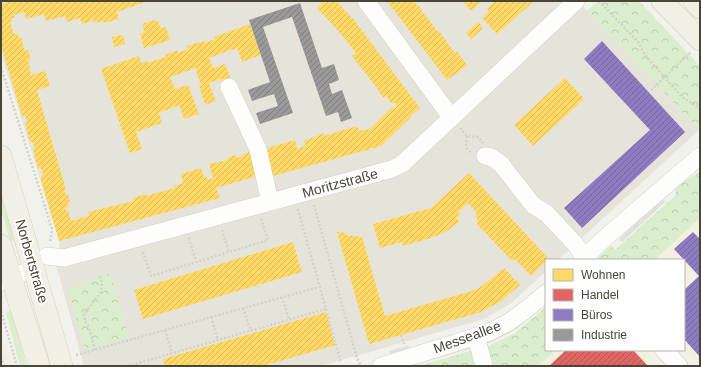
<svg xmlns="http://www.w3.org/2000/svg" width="701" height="367" viewBox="0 0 701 367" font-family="Arial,sans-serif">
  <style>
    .residential { fill: #e6e4da }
    .commercial { fill: #f4f0e0 }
    .green { fill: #daedcd }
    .forest { fill: url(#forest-crowns) }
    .parking { fill: #e1e1dc }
    .homes { fill: url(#homes-hatch) }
    .shops { fill: url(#shops-hatch) }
    .offices { fill: url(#offices-hatch) }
    .industry { fill: url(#industry-hatch) }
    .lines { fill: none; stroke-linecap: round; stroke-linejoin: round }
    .minor-casing { stroke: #d0d0ca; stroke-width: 18 }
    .major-casing { stroke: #d4d1ba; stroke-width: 22 }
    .path { stroke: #d2d2cb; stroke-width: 2.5; stroke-dasharray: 2 2; stroke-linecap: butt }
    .minor { stroke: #fdfdfc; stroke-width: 17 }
    .major { stroke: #f2f0e4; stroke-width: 21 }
    .labels { text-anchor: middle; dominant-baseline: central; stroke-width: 4; stroke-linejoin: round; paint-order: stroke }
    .street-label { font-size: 14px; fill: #494538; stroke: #fff }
  </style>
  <defs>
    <pattern id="forest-crowns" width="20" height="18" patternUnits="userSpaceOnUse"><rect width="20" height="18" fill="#daedcd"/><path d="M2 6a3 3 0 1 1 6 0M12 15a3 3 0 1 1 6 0" fill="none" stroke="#bdcdb1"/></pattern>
    <pattern id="homes-hatch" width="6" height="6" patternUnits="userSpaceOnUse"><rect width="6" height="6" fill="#ffd966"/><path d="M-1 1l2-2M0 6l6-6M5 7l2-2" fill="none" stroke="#dcbc59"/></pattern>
    <pattern id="shops-hatch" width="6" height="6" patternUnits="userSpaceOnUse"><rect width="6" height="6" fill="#e06666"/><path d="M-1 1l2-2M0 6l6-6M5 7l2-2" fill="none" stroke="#b85655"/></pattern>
    <pattern id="offices-hatch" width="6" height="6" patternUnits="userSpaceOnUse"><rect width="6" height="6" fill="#8e7cc3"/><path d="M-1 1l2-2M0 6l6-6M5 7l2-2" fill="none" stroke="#76679f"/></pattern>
    <pattern id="industry-hatch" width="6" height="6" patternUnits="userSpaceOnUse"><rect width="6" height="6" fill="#999"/><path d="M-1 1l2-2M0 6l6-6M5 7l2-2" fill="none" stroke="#7f7f7e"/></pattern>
  </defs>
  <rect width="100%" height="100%" fill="#f2f2ed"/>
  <path class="residential" d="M1 1H578L699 130 558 260H546V271L510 304 484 319 321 366H84L56 265 60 242 1 54Z"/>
  <path class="commercial" d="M700 218V366H697L682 350H684V260H654Z
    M1 334 12 366H1Z
    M556 350H645L660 366H535L545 360Z"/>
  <path class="green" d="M1 180 18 239 10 241 1 209Z
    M16 309 19 336 26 366H20L6 312Z"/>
  <path class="forest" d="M598 1H637L640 2 700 66V129L699 130 587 11Z
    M700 172V218L654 260H596L611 246 615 250 676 195 675 187Z
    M110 273 129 337 85 349 67 289Z
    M546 307V350H556L545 360 535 366H419L490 345 515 333Z"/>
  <path class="parking" d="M662 199 665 202 622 242 619 239Z
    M546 304 517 328 502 337 486 344 410 366Z
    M409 345 410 348 390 354 389 351Z"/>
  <path class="homes" d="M12 1H148L117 12 119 19 104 23 103 21 95 23V20L82 24 80 18 67 22 65 16 46 21 44 14 26 19 24 12 14 15V18H11L12 22H10L14 34 17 33 19 38 21 37 25 51 28 50 31 59 28 60 31 75 45 71 50 86 37 90 66 190 64 191 66 195 68 194 70 202H67L69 207 65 208 66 211H68L71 221 89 216 88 212 134 201 133 198 146 194V196L175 188 174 186 183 183 181 174 201 168 204 177 206 176 208 180 213 178 209 164 228 160 227 158 232 156 236 155 237 158 243 156V154L251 152 258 176 216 188 220 198 59 241 41 181V176L43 175 41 168 38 169 34 154 33 149H35L33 142H30L25 123 27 122 25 115 22 116 1 45V4Z
    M323 1 326 3 328 1H336L354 20 420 108 410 116 411 117 381 146 269 177 260 150 295 140 297 149 305 146 304 141 324 133V136L357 126 359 131 368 129 369 130 392 107 394 109 397 106 395 102 392 104 386 96 384 98 379 92H380L352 56 356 53 340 33 317 8Z
    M387 1H414L417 5H418L422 10H421L430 21 438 32 439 31 455 53 457 51 467 65 460 71 447 80Z
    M467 1H482L471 11 464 3Z
    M495 1 499 2 534 1 497 34 482 18 489 11 487 9Z
    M155 20 159 22 160 28 166 27 170 40 144 48 140 34 144 32 143 26 144 23Z
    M478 22 483 28 471 39 466 33Z
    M250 24 261 55 242 62 237 48 209 58 213 68 225 64 232 81 223 84 221 79 209 83 216 101 205 105 199 86 201 85 196 71 197 70 196 68 170 77 175 89 188 85 199 114 184 119 179 105 159 113 162 123 136 132 142 149 130 153 101 69 139 56 141 63 147 61V63L166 57 165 55 177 50 178 53 188 49 187 46 204 41 205 43 215 39 214 37Z
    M123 35 125 44 114 47 112 37Z
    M565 78 584 99 533 146 514 125Z
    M469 173 549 259 546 260V261L531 276 515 259 512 261 476 223 478 220 475 216 477 213 468 203 458 212 460 216 456 218 460 222 445 232 431 238 403 246 402 242 380 248 373 224 431 208Z
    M337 232 346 233V235L362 237 385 316 472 291 482 286 504 268 520 285 501 301 481 312 369 344Z
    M293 242 302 272 143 319 134 290Z
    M326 312 335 345 263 366H165L163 359Z"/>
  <path class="shops" d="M566 350H633L648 366H549Z"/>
  <path class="offices" d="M602 41 685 132 582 228 564 208 650 130 584 59Z
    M693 232 700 239V357L684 339V290L699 276 674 249Z"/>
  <path class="industry" d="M300 3 322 68 334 64 339 80 329 84 332 94 342 90 352 118 341 122 338 112 326 116 292 17 263 27 293 113 260 124 256 113 278 106 274 94 252 101 248 90 270 82 249 20Z"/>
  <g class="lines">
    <g class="minor-casing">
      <path id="minor" d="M366 1 451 117
        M229 87 258 149 270 202
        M485 156 491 157 501 164 533 205 547 214 576 245 586 260
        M47 256 64 258 392 169 402 164 576 1
        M582 260 606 237 700 156
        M1 282 34 268
        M476 336 484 366
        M664 350 679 366
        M381 366 490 332 509 322 524 311 546 293"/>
    </g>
    <g class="major-casing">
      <path id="major" d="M662 1 700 40
        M694 1 700 8
        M1 156 62 366
        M1 245 39 366"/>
    </g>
    <path class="path" d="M599 1 638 42 645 55 682 97 695 105 700 110
      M1 67 52 229 50 242
      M651 90 691 52
      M460 128 467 136 478 137 483 143
      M467 136 466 147 471 153
      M314 205 357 358 361 366
      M298 209 341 363
      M222 230 229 252
      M189 238 196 262
      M143 252 151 276 268 240 261 218
      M282 297 289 320
      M243 308 251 331
      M1 311 17 366
      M211 317 218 340
      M165 330 172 353
      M401 335 404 344
      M95 350 89 328 85 321 84 314 101 292 102 283 99 274
      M76 355 319 287
      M1 357 4 366
      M128 366 326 309"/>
    <use href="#minor" class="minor"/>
    <use href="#major" class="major"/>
  </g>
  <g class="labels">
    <g class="street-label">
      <text transform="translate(340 183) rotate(-15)">Moritzstraße</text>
      <text transform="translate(32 261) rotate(74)">Norbertstraße</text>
      <text transform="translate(467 337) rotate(-20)">Messeallee</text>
    </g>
  </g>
  <rect width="701" height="367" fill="none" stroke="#494538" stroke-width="4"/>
  <rect x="545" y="259" width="140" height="92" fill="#ffffff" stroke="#b6b5af"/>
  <rect x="553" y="269" width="20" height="12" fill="#ffd966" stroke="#b6b5af"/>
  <text x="581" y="279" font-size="12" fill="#494538">Wohnen</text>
  <rect x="553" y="289" width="20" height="12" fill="#e06666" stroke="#b6b5af"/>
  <text x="581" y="299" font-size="12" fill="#494538">Handel</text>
  <rect x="553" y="309" width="20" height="12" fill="#8e7cc3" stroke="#b6b5af"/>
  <text x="581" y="319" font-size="12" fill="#494538">Büros</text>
  <rect x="553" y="329" width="20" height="12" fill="#999999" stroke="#b6b5af"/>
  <text x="581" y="339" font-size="12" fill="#494538">Industrie</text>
</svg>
